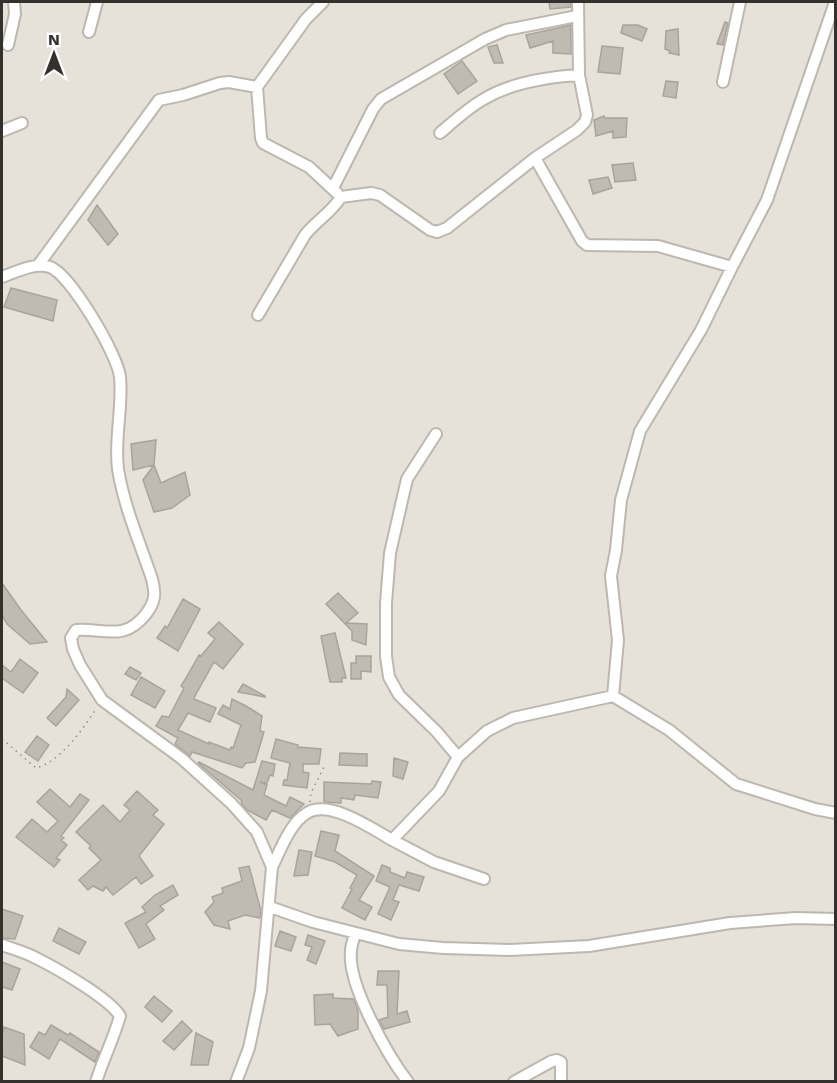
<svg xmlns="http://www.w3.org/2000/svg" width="837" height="1083" viewBox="0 0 837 1083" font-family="'Work Sans',sans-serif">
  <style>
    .building { fill: #bfbbb2; stroke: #a8a49b; stroke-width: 1.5 }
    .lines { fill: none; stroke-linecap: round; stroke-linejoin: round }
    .minor-casing { stroke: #bcb8af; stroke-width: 14 }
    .path { stroke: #939089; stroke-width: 1.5; stroke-dasharray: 1.5 4.5; stroke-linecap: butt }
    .minor { stroke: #fff; stroke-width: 10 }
  </style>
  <rect width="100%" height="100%" fill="#e7e2d9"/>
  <path class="building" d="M549 2H571V7L550 9Z
    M725 22 728 23 723 45 717 44Z
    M571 25V54L553 53V41L530 48 526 35Z
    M623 25H638L647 29 642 41 621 33Z
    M678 29 679 55 669 53 670 51 665 49 666 31Z
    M497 45 503 63H494L488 47Z
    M602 46 623 48 620 74 598 72Z
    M462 61 477 81 458 94 444 74Z
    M666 81 678 82 676 98 663 96Z
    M604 116 605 118H627L626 137 613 138V131L596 136 594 120Z
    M633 163 636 180 615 182 612 165Z
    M608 177 612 188 593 194 589 180Z
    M97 205 118 234 108 245 88 220Z
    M11 288 57 300 53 321 4 307Z
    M156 440 154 465 133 470 131 444Z
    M154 465 161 483 185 472 190 495 172 508 154 512 143 480Z
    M2 583 21 610 47 642 30 644 7 624 2 615Z
    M338 593 358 613 346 623 367 624 366 645 352 640V631L326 604Z
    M183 599 200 609 178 651 157 638 165 626 167 628Z
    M219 622 243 644 223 669 214 662 195 696 194 699 216 708 210 722 188 713 178 730 209 744V742L230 750 231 747 233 748 241 725 218 714 223 705 230 709 232 699 246 706 262 716 260 731 264 732 255 762 246 763 242 768 192 752 190 756 175 744 178 738 156 726 162 716 169 717 184 688 181 686 186 678 199 655 201 656 215 639 208 633Z
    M335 633 346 678H342V682H330L321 636Z
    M356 656H371V672L361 671V679H351V663H356Z
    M20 659 38 673 23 693 2 678V665L11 672Z
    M130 667 141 673 136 680 125 674Z
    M141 677 165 691 155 708 131 695Z
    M243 684 265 696V697L238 692Z
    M67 689 79 700 56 726 47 718 66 697Z
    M37 736 49 745 38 761 25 752Z
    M276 739 298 745V747L321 749 319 764H303V772L309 773 307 788 283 785 284 780H287L290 763 271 758Z
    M340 753 367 754V766L339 765Z
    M394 758 408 762 403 779 393 776Z
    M262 761 275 764 273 776 270 775 267 783 260 782 267 785 264 795 286 806 290 797 304 804 290 818 272 810 266 820 247 810 241 803 242 801 198 763 199 762 253 790Z
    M372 781 381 782 378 798 355 795 354 800 341 798V803L324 802V782L371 784Z
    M50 789 70 807 80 794 89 800 61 836 64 838 61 840 67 845 56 858 60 860 54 867 16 837 32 819 47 832 58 821 37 802Z
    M137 791 158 810 153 815 164 824 139 856 153 876 141 884 136 877 113 895 106 887 103 891 93 886 88 890 79 880 101 860 89 848 91 846 76 832 103 805 120 822 130 810 124 805Z
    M321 831 339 835 335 851 374 876 359 900 372 907 365 920 342 908 352 889 350 888 357 875 335 862 315 856Z
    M299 850 312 852 308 875 294 876Z
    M382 865 390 868V872L405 878 407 872 424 877 419 891 399 885 393 900 399 902 391 920 378 914 390 887 376 881Z
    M249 866 261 911 260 918 245 915 228 921 230 929 214 925 205 912 214 902 212 897 223 893 222 888 242 881 239 868Z
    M173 885 178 895 160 906 164 910 146 924 155 939 139 948 125 923 146 912 142 907 155 895Z
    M2 909 23 916 15 939 2 938Z
    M59 928 86 942 79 954 53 941Z
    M280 931 296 937 291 951 275 946Z
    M308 935 325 941 316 964 307 960 312 947 305 945Z
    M2 962 20 969 12 990 2 987Z
    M378 971H399L397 1014 407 1011 410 1022 384 1029 379 1020 388 1017 387 985H377Z
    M333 994V998L354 999 358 1011V1029L338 1036 330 1024 315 1025 314 995Z
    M154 996 172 1011 162 1022 145 1007Z
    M182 1021 192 1031 174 1050 163 1041Z
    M51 1025 68 1035 70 1033 99 1052 95 1062 60 1039 49 1059 30 1047 39 1032 45 1035Z
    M4 1027 24 1034 25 1065 2 1056V1035Z
    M196 1033 213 1042 208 1065H191Z"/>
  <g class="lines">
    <g class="minor-casing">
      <path id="minor" d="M323 2 306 19 257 87 261 138 263 143 309 167 337 193
        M89 32 97 2
        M8 45 15 14 14 2
        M723 82 740 2
        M2 131 22 123
        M440 133C454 121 468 108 484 99 512 82 547 77 579 75
        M535 158 582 241 587 245 658 246 732 267
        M333 188 373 109 381 99 485 39 506 30 577 16
        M39 264 159 100 183 95 220 83 229 82 257 87
        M2 277C16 272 35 262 50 267 70 274 118 355 120 377 123 408 114 439 118 469 124 507 140 543 152 579 156 594 155 602 146 614 124 642 105 628 76 630L71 638 73 649 80 665 102 700 181 758 231 803 257 832 272 867 261 991 249 1048 236 1082
        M258 315 305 235C316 221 332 212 341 197L371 193 380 195 430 230 437 232 447 228 535 158 577 130 585 122 587 115 579 75 578 2
        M436 434 407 479 390 553 386 603V656L389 677 399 695 437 732 458 757
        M613 696 618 640 611 576 616 550 621 500 640 431 701 330 732 267 767 200 835 2
        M392 840 434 862 484 879
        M272 867C281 849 290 823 307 813 329 799 373 829 392 840L439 791 458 757 487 731 513 718 613 696 669 730 736 784 815 809 836 813
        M270 907 313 922 399 944 443 948 510 950 589 946 730 923 796 918 836 919
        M355 933C354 939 351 945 351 951 347 984 388 1056 408 1082
        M2 945C13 949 25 952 36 958 56 968 109 998 120 1016 114 1038 103 1059 96 1082
        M514 1082 552 1061 557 1060 561 1062V1082"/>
    </g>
    <path class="path" d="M2 739 36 768C60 762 83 729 96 709
      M310 802 311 793 325 765"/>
    <use href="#minor" class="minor"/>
  </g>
  <rect width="837" height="1083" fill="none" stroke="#33312e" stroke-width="6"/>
  <g transform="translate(54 54)" stroke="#ffffff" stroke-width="4.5" paint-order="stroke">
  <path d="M0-4.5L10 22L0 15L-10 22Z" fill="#33312e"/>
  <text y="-9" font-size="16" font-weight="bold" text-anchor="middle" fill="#33312e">N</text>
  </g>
</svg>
